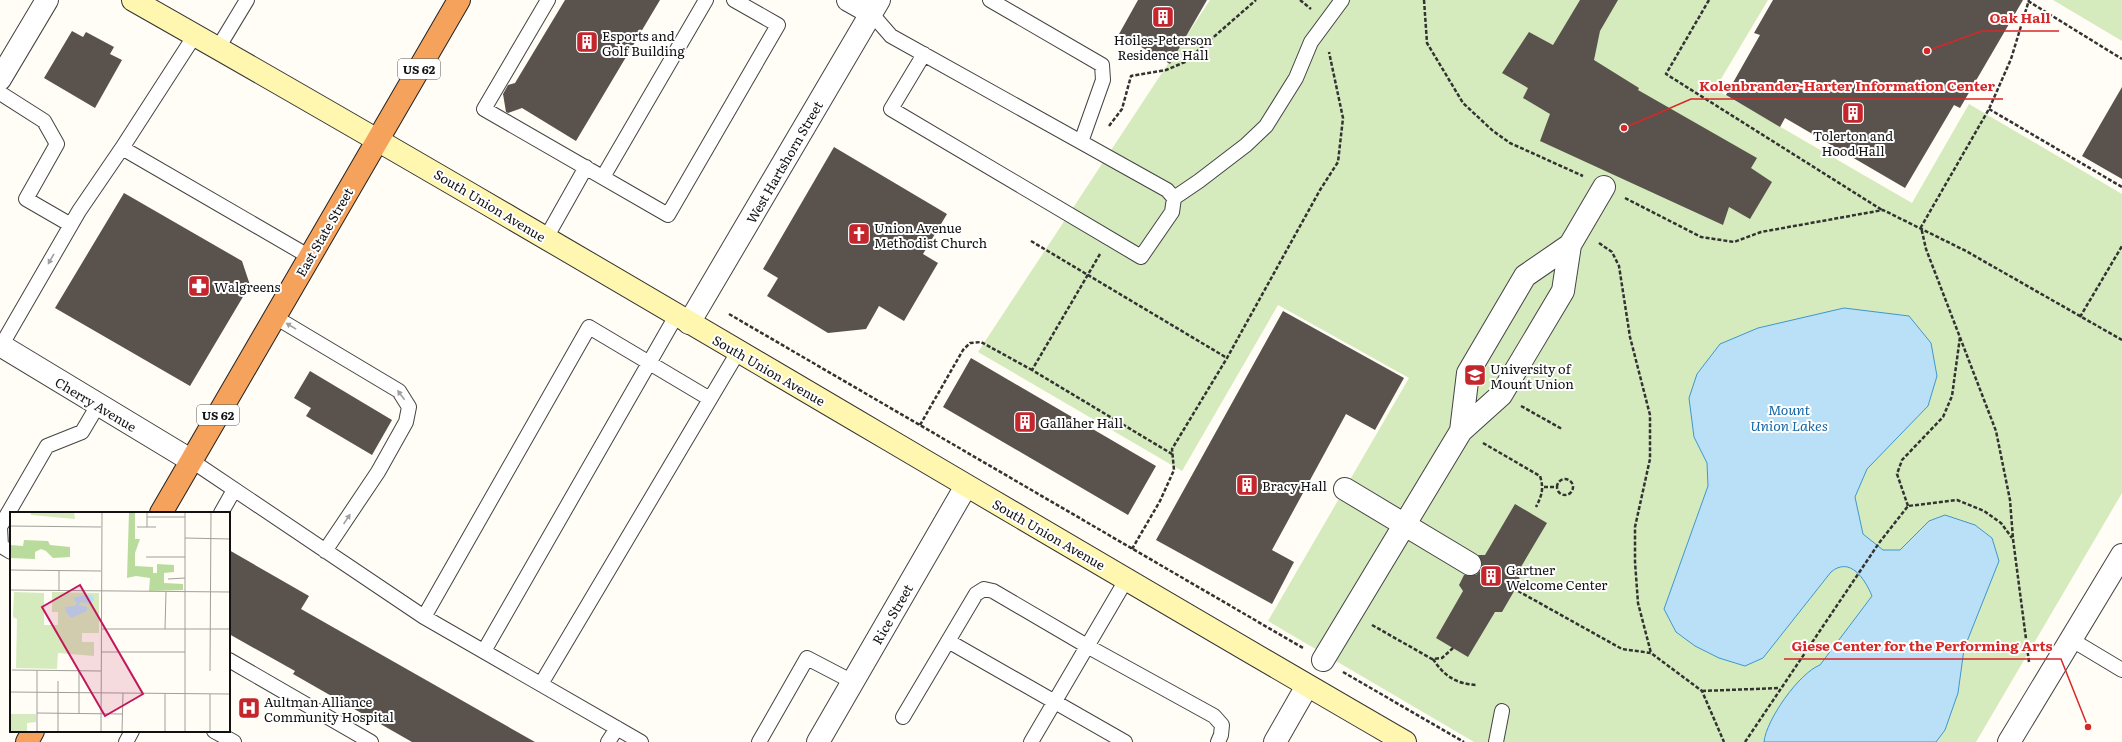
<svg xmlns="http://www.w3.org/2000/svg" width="2122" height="742" viewBox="0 0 2122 742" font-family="Literata,serif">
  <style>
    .green { fill: #d5ebbd }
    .water { fill: #b9e0f7; stroke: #3f96cf }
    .building { fill: #5a524d }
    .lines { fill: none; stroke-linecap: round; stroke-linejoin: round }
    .lane-casing { stroke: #444; stroke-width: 16 }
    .street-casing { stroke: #444; stroke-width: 24 }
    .secondary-casing { stroke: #333; stroke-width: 24 }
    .highway-casing { stroke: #222; stroke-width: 24 }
    .path { stroke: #333; stroke-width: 2.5; stroke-dasharray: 4 2; stroke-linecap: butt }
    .lane { stroke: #fff; stroke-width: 14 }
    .street { stroke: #fff; stroke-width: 22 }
    .secondary { stroke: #fff6b0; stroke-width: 22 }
    .highway { stroke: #f5a25d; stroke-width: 22 }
    .oneway { fill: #a0a0a0 }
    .labels { text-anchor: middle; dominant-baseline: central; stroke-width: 4; stroke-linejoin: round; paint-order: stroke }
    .shield { fill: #fff; stroke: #585858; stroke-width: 1 }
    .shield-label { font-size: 12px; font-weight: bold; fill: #111 }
    .poi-label { font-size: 13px; fill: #111; stroke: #fff; text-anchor: start }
    .street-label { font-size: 13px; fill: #111; stroke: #fff }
    .water-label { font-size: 14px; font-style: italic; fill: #1768a6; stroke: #fff }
    .inset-road { fill: none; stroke: #a09f9a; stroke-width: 1 }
    .view { fill: #c2185b; fill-opacity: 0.15; stroke: #c2185b; stroke-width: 2 }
    .inset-edge { fill: none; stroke: #111; stroke-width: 2 }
    .leader { fill: none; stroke: #d62828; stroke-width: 1.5 }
    .callout-dot { fill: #d62828; stroke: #fff; stroke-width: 1.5 }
    .callout-label { font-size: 14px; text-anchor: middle; font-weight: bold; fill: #d62828; stroke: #fff; stroke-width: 4; stroke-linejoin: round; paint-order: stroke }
  </style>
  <rect width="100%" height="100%" fill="#fffdf5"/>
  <path class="green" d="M1210 0H1768L1715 89 1912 203 1969 104 2122 194V493L1976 742H1474L1268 621 1409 378 1278 305 1182 471 978 352Z
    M2053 0H2122V41Z"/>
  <path class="water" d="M1844 308 1909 316 1931 343 1937 376 1928 406 1867 469 1855 497 1863 534 1883 550H1900L1929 521 1945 515 1975 525 1992 538 1999 561 1964 649 1958 693 1945 730 1936 742H1764C1766 720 1799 673 1820 665L1872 596C1865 579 1850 556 1831 572L1763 658 1745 666 1719 658 1695 646 1676 632 1664 609 1708 486 1707 463 1694 437 1689 398 1697 374 1720 344 1758 328Z"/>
  <path class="building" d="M565 0H660L576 141 522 108 508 113 506 112 503 94 508 85 515 83Z
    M1138 0H1207L1170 64 1119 34Z
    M1580 0H1618L1600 31 1594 60 1639 88 1638 90 1757 158 1751 168 1772 182 1750 219 1729 207 1723 225 1540 141 1550 114 1523 98 1528 88 1502 73 1529 32 1553 45Z
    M1773 0H2023L1960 108 1954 105 1905 188 1785 118 1780 127 1726 95 1760 35 1754 33Z
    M72 31 83 37 86 32 114 47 110 54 122 60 95 108 44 78Z
    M2122 87V179L2082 156Z
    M834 147 947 214 923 254 938 263 904 321 879 306 866 329 828 333 767 296 778 278 763 269Z
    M124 193 242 261 250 285 190 386 55 308Z
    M1283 311 1404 378 1375 430 1346 414 1272 550 1294 562 1272 604 1156 540Z
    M971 358 1156 466 1128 515 943 407Z
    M310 371 392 420 372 455 306 416 311 408 294 398Z
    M1515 504 1547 523 1518 572 1520 581 1502 612H1495L1468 657 1436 638 1463 591 1459 585 1464 575H1476L1480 571 1482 564 1478 555H1485Z
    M229 550 309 596 301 609 535 742H412L293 674 295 671 229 634Z"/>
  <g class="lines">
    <g class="lane-casing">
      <path id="lane" d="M548 0 484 109 668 215 778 25 734 0
        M990 0 1102 65 1103 80 1081 142
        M871 13 891 36 1167 190 1174 198 1172 212 1141 257 891 109 924 54
        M195 35 122 148 310 257
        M218 48 247 0
        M0 93 44 121 57 144 26 199 71 225
        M603 177 706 0
        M1174 198 1199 181 1246 145 1266 126 1296 78 1311 42 1342 0
        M546 238 586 167
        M275 317 399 391 409 407 406 422 378 472 325 551
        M1 346 79 211 122 148
        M192 461 424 617 641 742
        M221 513 234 490
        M11 552 1 546 0 527 47 446 82 432 98 405
        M424 617 589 327 710 399
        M2072 640 2122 670
        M948 641 1125 742
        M484 651 676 316
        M229 660 371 742
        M541 684 738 352
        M903 717 976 594 984 589 993 591 1087 646 1214 716 1222 725 1221 735 1218 742
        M214 731 234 742
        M126 742 132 731
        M608 742 617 728
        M759 742 807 658 853 682
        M1031 742 1126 580
        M1496 742 1502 711"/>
    </g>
    <g class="street-casing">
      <path id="street" d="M848 0 871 13
        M0 79 47 0
        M689 323 879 0
        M0 345 192 461
        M1461 431 1468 373 1525 276 1570 245
        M1345 489 1470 564
        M1323 660 1461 431 1501 395 1563 291 1570 245 1604 187
        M818 742 966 486
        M1275 742 1307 686
        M2009 742 2122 555"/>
    </g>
    <g class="secondary-casing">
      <path id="secondary" d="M133 0C560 242 980 496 1405 742"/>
    </g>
    <g class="highway-casing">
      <path id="highway" d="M161 513 459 0
        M27 742 33 731"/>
    </g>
    <path class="path" d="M1300 0 1311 9
      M1424 0 1427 43 1463 103 1493 131 1510 143 1583 176
      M1709 0 1666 74 1882 210
      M2028 1 2122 59
      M1989 109 2122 187
      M1109 126 1122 109 1131 76 1166 70 1185 62 1256 0
      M1625 198 1701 237 1734 242 1761 232 1883 210 1966 251 2122 340
      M1031 241 1227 358
      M1599 243 1612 252 1619 266 1630 337 1650 415V459L1635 527V562L1638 603 1651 653
      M1100 254 1032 370 1172 454
      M729 314 1303 648
      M2080 317 2122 246
      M1521 406 1562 429
      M920 425 963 350 970 343 981 342 1032 370
      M1483 443 1540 476C1544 489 1542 495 1536 507
      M1557 487a8 8 0 1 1 16 0a8 8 0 1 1-16 0Z
      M1544 487H1557
      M1908 506 1897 474 1902 460 1943 417 1952 396 1960 337
      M1132 549 1160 501 1174 470 1172 449 1227 358 1320 190 1338 162 1343 118 1329 52
      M1518 591 1622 649 1651 653 1702 691 1724 742
      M1372 625 1432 659 1442 658 1453 648
      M1433 659C1444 676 1456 684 1477 685
      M2029 662 2013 539 2010 500 1996 431 1926 249 1921 227 1989 109 2011 59 2029 0
      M1343 672 1464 742
      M1702 691 1779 688
      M1745 742 1879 543 1908 506 1957 500 1984 511 2001 523 2012 538"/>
    <use href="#lane" class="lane"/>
    <use href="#street" class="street"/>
    <use href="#secondary" class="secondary"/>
    <use href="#highway" class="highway"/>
  </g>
  <defs><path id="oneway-solid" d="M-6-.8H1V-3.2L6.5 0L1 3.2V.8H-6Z"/></defs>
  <g class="oneway">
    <use href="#oneway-solid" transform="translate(51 259) rotate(120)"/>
    <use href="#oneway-solid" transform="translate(291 326) rotate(-149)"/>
    <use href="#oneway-solid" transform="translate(401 395) rotate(-127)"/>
    <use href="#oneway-solid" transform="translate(347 519) rotate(-56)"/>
  </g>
  <defs>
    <g id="building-square" transform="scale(1.15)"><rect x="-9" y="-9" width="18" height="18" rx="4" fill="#c4262e" stroke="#fff"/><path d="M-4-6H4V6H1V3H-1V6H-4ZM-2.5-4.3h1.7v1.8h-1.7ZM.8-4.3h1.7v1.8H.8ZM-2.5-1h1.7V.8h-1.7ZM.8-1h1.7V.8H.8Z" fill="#fff"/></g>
    <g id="church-square" transform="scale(1.15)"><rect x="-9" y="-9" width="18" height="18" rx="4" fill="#c4262e" stroke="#fff"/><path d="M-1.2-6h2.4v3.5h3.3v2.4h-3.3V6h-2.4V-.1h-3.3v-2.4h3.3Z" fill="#fff"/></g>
    <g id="pharmacy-square" transform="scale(1.15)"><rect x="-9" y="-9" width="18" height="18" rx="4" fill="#c4262e" stroke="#fff"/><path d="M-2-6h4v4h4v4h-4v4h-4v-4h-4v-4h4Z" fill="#fff"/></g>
    <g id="university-square" transform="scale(1.15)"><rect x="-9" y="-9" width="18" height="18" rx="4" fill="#c4262e" stroke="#fff"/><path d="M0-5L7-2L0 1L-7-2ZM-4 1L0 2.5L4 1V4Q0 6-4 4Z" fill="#fff"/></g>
    <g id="hospital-square" transform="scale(1.15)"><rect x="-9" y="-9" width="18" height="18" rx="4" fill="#c4262e" stroke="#fff"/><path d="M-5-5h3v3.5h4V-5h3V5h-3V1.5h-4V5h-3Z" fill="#fff"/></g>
  </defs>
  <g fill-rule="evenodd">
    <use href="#building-square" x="1163" y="17"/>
    <use href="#building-square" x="587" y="42"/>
    <use href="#building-square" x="1853" y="113"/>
    <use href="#church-square" x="859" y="234"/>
    <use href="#pharmacy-square" x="199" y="286"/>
    <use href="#university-square" x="1475" y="375"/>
    <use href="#building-square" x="1025" y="422"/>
    <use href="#building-square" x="1247" y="485"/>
    <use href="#building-square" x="1491" y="576"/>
    <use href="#hospital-square" x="249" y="708"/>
  </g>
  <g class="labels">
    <g class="shield">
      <rect x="398" y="59" width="42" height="20" rx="3"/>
      <rect x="197" y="405" width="42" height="20" rx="3"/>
    </g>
    <g class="shield-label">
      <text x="419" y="69">US 62</text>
      <text x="218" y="415">US 62</text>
    </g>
    <g class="poi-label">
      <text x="602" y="35">Esports and<tspan x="602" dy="15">Golf Building</tspan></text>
      <text x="1163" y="39" text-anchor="middle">Hoiles-Peterson<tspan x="1163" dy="15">Residence Hall</tspan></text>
      <text x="1853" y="135" text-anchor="middle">Tolerton and<tspan x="1853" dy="15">Hood Hall</tspan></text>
      <text x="874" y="227">Union Avenue<tspan x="874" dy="15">Methodist Church</tspan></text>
      <text x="214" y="286">Walgreens</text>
      <text x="1490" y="368">University of<tspan x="1490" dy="15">Mount Union</tspan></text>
      <text x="1040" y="422">Gallaher Hall</text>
      <text x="1262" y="485">Bracy Hall</text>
      <text x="1506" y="569">Gartner<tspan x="1506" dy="15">Welcome Center</tspan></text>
      <text x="264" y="701">Aultman Alliance<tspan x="264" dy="15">Community Hospital</tspan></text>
    </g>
    <g class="street-label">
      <text transform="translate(784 162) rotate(-60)">West Hartshorn Street</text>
      <text transform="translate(490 205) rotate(31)">South Union Avenue</text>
      <text transform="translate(324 232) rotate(-60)">East State Street</text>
      <text transform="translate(769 370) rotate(30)">South Union Avenue</text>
      <text transform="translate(96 404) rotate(31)">Cherry Avenue</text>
      <text transform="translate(1049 534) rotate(30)">South Union Avenue</text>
      <text transform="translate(892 614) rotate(-60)">Rice Street</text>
    </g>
    <g class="water-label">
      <text x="1789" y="409">Mount<tspan x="1789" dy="16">Union Lakes</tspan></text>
    </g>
  </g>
  <g transform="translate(10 512)">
    <rect width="220" height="220" fill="#fffdf5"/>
    <path d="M20 0H64L65 7 21 3ZM4 80 34 81V113H48V100H42V80L89 81V121H72V130H84V144L48 141 47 157 6 156 7 107 3 105ZM0 202H26V210L17 211V220H0Z" fill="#d5ebbd"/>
    <path d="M119 0H125V27H130L125 41V54L143 55V61H147V52L164 53V60L154 61V71L173 72V78L139 79 140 66 126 64 117 66ZM14 28 38 29 40 33 60 35V45L43 46 36 39 31 37 25 40V47L0 46V33L13 34Z" fill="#b9dc9c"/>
    <path d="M74 83H83L84 88 80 92 70 90 69 93 77 95V99L61 106 56 100 55 95 65 94 67 91 63 86Z" fill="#b9e0f7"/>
    <path class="inset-road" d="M137 0V15M175 0V220M137 5H175M0 14 91 15M127 15H146M175 26 220 27M136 45H175M0 58 91 59M49 59V79M158 67 175 66M0 78 220 80M92 117H220M155 117 156 80M91 140H175M2 158 91 159M200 159 201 0M0 180 220 182M155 182V220M200 182V220M27 201 112 202M69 202V159M27 220V159M48 220V169M91 220 92 0M112 220 113 181"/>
    <path class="view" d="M70 73 133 182 95 204 32 95Z"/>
    <rect width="220" height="220" class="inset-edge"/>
  </g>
  <path class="leader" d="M1927 51L1982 31H2059M1624 128L1691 99H2003M2088 727L2061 659H1784"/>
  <g class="callout-dot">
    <circle cx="1927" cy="51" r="4"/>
    <circle cx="1624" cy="128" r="4"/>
    <circle cx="2088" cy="727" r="4"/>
  </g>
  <g class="callout-label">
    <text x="2020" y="23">Oak Hall</text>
    <text x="1847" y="91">Kolenbrander-Harter Information Center</text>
    <text x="1922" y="651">Giese Center for the Performing Arts</text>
  </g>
</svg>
